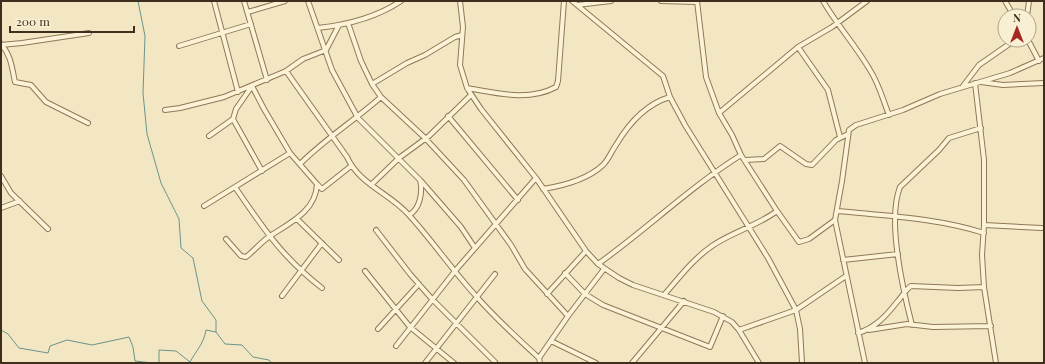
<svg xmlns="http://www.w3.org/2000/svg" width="1045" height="364" viewBox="0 0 1045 364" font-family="'Playfair Display',serif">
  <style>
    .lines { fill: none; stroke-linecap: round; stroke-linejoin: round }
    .stream { stroke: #6a948c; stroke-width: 1 }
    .minor-casing { stroke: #8f7857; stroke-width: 6 }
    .minor { stroke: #fcf3d7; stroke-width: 4 }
  </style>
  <rect width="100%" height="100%" fill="#f2e7c2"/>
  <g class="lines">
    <path class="stream" d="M138 1 145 36 143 93 147 134 161 183 179 219 181 248 193 258 202 301 216 320V332
      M1 330 8 334 19 348 48 353 50 346 67 340 92 345 129 337 133 347 135 361 152 363
      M159 363V350L176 351 190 362C196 351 204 343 206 330L216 332 225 344 242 345 253 357 269 360 272 363"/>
    <g class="minor-casing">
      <path id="minor" d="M214 1 238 92
        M244 1 267 80
        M308 1 332 70 358 118 420 180C423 192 420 209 409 215
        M460 1 463 27 460 65 467 88 481 109 536 178 586 251 598 264 619 278 633 285 714 312 732 322 739 330 759 363
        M572 1 577 5 611 1
        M661 1 697 2
        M697 1 706 77 719 113 732 135 741 155 777 211 799 242 809 239 835 220
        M823 1C837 25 856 46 870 70 879 84 883 100 889 115
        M1005 1 1014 16
        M577 5 663 76 670 97 685 125 768 258 796 310 800 329 802 363
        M248 12 285 1
        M1027 16 1029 1
        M348 23 361 61 372 84 381 97 425 138 464 180 511 245 525 269 568 316
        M318 28C346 25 377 17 401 1
        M1028 40 1039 61
        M1 44C11 55 12 68 15 82L31 85 46 102 88 123
        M1 45 22 43 89 33
        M179 46 251 24
        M798 47 828 90 840 137
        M286 71 347 157C359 184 389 193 408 214 432 240 452 270 476 296 495 318 517 338 539 358
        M981 82 1003 85 1044 83
        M975 83 984 160V225L982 255 984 287 996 363
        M372 84 407 63 425 55 455 37 462 35
        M963 86 979 65 1015 40
        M467 88C497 93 528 102 556 87L558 81 564 1
        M165 110 180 108 224 97 286 71 303 59 326 50 339 25
        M719 113 798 47 832 27 867 1
        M448 116 518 200
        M233 119 262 171
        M209 136 233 119 236 109 252 86 264 109 290 153 317 184
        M745 160 764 159 780 146 806 164 812 165 836 140 848 134
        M300 164C325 139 355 120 381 97
        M1 176 11 193 48 229
        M421 181 461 227 475 248
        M371 185 399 158 429 136 471 95
        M235 187C263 228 282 257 322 288
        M543 189C562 186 588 179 603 165 609 159 611 152 616 145 629 123 646 104 670 97
        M204 206 290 153
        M1 208 20 201
        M838 211C887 216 936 218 984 233
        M297 219 339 260
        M984 225 1042 228
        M376 230 410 274 432 299 495 362
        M226 239 241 256 246 257C255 250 261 242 270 236 290 223 316 211 317 184L322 189 351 166
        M843 260 898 254
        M598 264C647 229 690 187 741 155
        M365 271 410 327 454 363
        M565 273 585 294 603 305 710 347 723 316
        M547 294 586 251
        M664 295C679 278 693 259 712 246 732 232 757 226 777 211
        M282 296 322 243
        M912 325C903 290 887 220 900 187L939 150 949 138 981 128
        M378 329 419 284
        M739 330 796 310 846 276
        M869 330 907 324 933 327 991 326
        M858 333C875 328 886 316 897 302 902 297 905 290 911 286L958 288 984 287
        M551 341 596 363
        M396 346 455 271 536 178
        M425 363 495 274
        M540 363 539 358 568 316 604 269
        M632 363 684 301
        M865 363 835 220 842 181 849 130 856 125 903 110 940 94 1010 73 1044 58"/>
    </g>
    <use href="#minor" class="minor"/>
  </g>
  <rect width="1045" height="364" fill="none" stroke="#3d2e1d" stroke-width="4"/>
  <g transform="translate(1017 28)"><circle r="19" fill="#f9f0d3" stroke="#aea28a"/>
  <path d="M0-3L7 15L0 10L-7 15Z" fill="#a42721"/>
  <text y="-6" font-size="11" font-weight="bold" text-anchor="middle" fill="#3d2e1d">N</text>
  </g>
  <path d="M10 26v6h124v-6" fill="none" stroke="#3d2e1d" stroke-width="2"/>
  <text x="16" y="26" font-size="12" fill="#3d2e1d" stroke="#f9f0d3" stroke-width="3" paint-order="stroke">200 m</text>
</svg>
